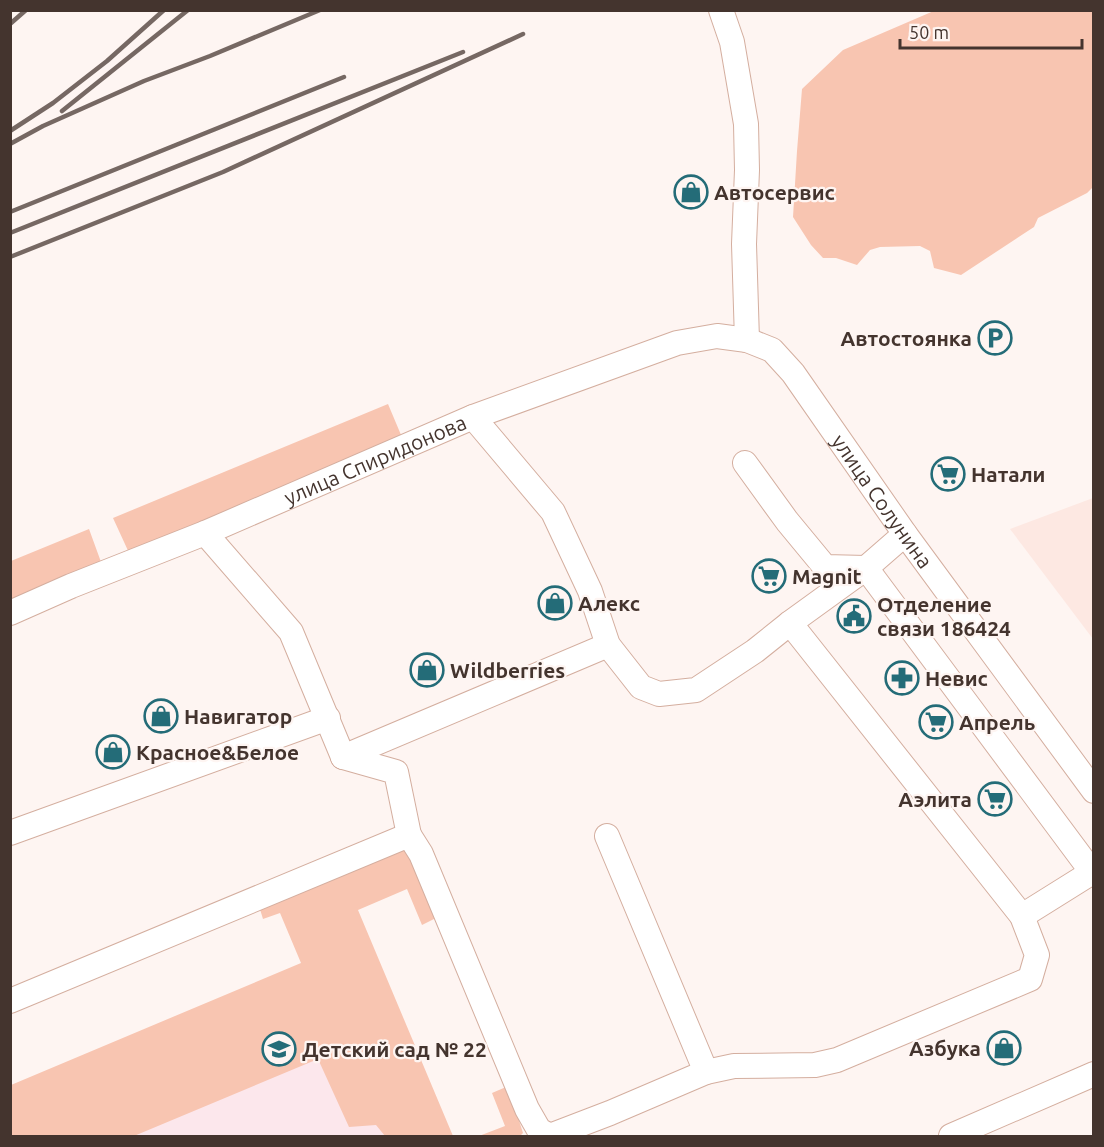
<svg xmlns="http://www.w3.org/2000/svg" width="1104" height="1147" viewBox="0 0 1104 1147" font-family="Ubuntu,sans-serif">
  <style>
    .commercial { fill: #fde8e2 }
    .education { fill: #fce7ec }
    .green { fill: #f8c5b1 }
    .lines { fill: none; stroke-linecap: round; stroke-linejoin: round }
    .minor-casing { stroke: #d4ae9f; stroke-width: 26 }
    .minor { stroke: #fff; stroke-width: 24 }
    .rail { stroke: #766863; stroke-width: 4.5 }
    .labels { text-anchor: middle; dominant-baseline: central; stroke-width: 4.5; stroke-linejoin: round; paint-order: stroke }
    .poi-label { font-size: 21px; font-weight: bold; fill: #44342e; stroke: #fef5f2; text-anchor: start }
    .street-label { font-size: 21px; fill: #44342e; stroke: #fef5f2 }
  </style>
  <rect width="100%" height="100%" fill="#fef5f2"/>
  <path class="commercial" d="M1093 498H1094L1093 639 1010 529Z"/>
  <path class="education" d="M348 980 419 1136H11Z"/>
  <path class="green" d="M936 10 1093 11V187L1087 193 1038 218 1034 227 961 275 934 268 930 251 920 246 880 247 870 250 857 265 836 258H823L811 245 793 217 797 151 802 89 843 50Z
    M388 404 404 442 130 555 113 518Z
    M89 529 101 562 11 601V561Z
    M400 848 407 852 412 859 436 918 422 925 407 889 358 910 453 1136H385L376 1125 349 1127 318 1059 134 1136H11V1085L301 963 280 913 263 919 259 906Z
    M506 1087 513 1102 523 1133 520 1136H479L505 1126 492 1093Z"/>
  <g class="lines">
    <g class="minor-casing">
      <g id="minor">
        <path d="M721 10 732 42 746 124 747 170 744 244 747 340"/>
        <path d="M473 417 553 512 590 591 608 645 641 687 659 694 696 690 755 651 790 623 866 568 905 534"/>
        <path d="M745 463 787 521 825 567 866 568 1092 872"/>
        <path d="M205 533 291 632 343 757"/>
        <path id="s1" d="M10 613 71 586 205 533 473 417 677 343 717 336 747 340 772 350 793 373 905 534 1094 791"/>
        <path d="M343 757 608 645"/>
        <path d="M343 757 396 772 409 835"/>
        <path d="M10 833 328 718"/>
        <path d="M1022 916 1094 871"/>
        <path d="M10 1001 409 835 421 854 527 1109 539 1130 550 1136 610 1113 706 1072 607 836"/>
        <path d="M706 1072 734 1066 815 1065 837 1060 1030 979 1037 955 1022 916 790 623"/>
        <path d="M951 1136 1094 1074"/>
      </g>
    </g>
    <use href="#minor" class="minor"/>
    <path class="rail" d="M10 24 26 10
      M62 111 188 10
      M10 131 53 103 107 61 164 10
      M10 144 43 126 144 81 210 56 320 10
      M10 212 344 77
      M10 233 463 52
      M10 257 223 172 523 34"/>
  </g>
  <defs>
    <g id="shop-ring" transform="scale(1.725)"><circle r="9.5" fill="#fef5f2" stroke="#246c78" stroke-width="1.5"/><path d="M-5-2.5h2.3a2.7 3.5 0 0 1 5.4 0H5L5.5 6h-11ZM-1.5-2.5h3a1.5 2.3 0 0 0-3 0Z" fill="#246c78"/></g>
    <g id="parking-ring" transform="scale(1.725)"><circle r="9.5" fill="#fef5f2" stroke="#246c78" stroke-width="1.5"/><path d="M-3.5-5.5H1a3.5 3.5 0 0 1 0 7H-1V5.5H-3.5ZM-1-3.4V-.6H.8a1.4 1.4 0 0 0 0-2.8Z" fill="#246c78"/></g>
    <g id="supermarket-ring" transform="scale(1.725)"><circle r="9.5" fill="#fef5f2" stroke="#246c78" stroke-width="1.5"/><path d="M-6-5.5h2.5l.6 2H6L4.5 2H-2.5L-4.4-4H-6ZM-1.5 3.2a1.3 1.3 0 1 0 .1 0ZM3 3.2a1.3 1.3 0 1 0 .1 0Z" fill="#246c78"/></g>
    <g id="civic-ring" transform="scale(1.725)"><circle r="9.5" fill="#fef5f2" stroke="#246c78" stroke-width="1.5"/><path d="M-.6-6.5H3V-4.5H.6V-3L4-1V1h2V6H-6V1h2V-1L-.6-3ZM-1.2 2.5V6h2.4V2.5Z" fill="#246c78"/></g>
    <g id="pharmacy-ring" transform="scale(1.725)"><circle r="9.5" fill="#fef5f2" stroke="#246c78" stroke-width="1.5"/><path d="M-2-6h4v4h4v4h-4v4h-4v-4h-4v-4h4Z" fill="#246c78"/></g>
    <g id="school-ring" transform="scale(1.725)"><circle r="9.5" fill="#fef5f2" stroke="#246c78" stroke-width="1.5"/><path d="M0-5L7-2L0 1L-7-2ZM-4 1L0 2.5L4 1V4Q0 6-4 4Z" fill="#246c78"/></g>
  </defs>
  <g fill-rule="evenodd">
    <use href="#shop-ring" x="691" y="192"/>
    <use href="#parking-ring" x="995" y="338"/>
    <use href="#supermarket-ring" x="948" y="474"/>
    <use href="#supermarket-ring" x="769" y="576"/>
    <use href="#shop-ring" x="555" y="603"/>
    <use href="#civic-ring" x="854" y="616"/>
    <use href="#shop-ring" x="427" y="670"/>
    <use href="#pharmacy-ring" x="902" y="678"/>
    <use href="#shop-ring" x="161" y="716"/>
    <use href="#supermarket-ring" x="936" y="722"/>
    <use href="#shop-ring" x="113" y="752"/>
    <use href="#supermarket-ring" x="995" y="799"/>
    <use href="#shop-ring" x="1004" y="1048"/>
    <use href="#school-ring" x="279" y="1049"/>
  </g>
  <g class="labels">
    <g class="poi-label">
      <text x="714" y="192">Автосервис</text>
      <text x="972" y="338" text-anchor="end">Автостоянка</text>
      <text x="971" y="474">Натали</text>
      <text x="792" y="576">Magnit</text>
      <text x="578" y="603">Алекс</text>
      <text x="877" y="604">Отделение<tspan x="877" dy="24">связи 186424</tspan></text>
      <text x="450" y="670">Wildberries</text>
      <text x="925" y="678">Невис</text>
      <text x="184" y="716">Навигатор</text>
      <text x="959" y="722">Апрель</text>
      <text x="136" y="752">Красное&amp;Белое</text>
      <text x="972" y="799" text-anchor="end">Аэлита</text>
      <text x="981" y="1048" text-anchor="end">Азбука</text>
      <text x="302" y="1049">Детский сад № 22</text>
    </g>
    <g class="street-label">
      <text stroke="none"><textPath href="#s1" startOffset="396">улица Спиридонова</textPath></text>
      <text stroke="none"><textPath href="#s1" startOffset="1005">улица Солунина</textPath></text>
    </g>
  </g>
  <rect width="1104" height="1147" fill="none" stroke="#44342e" stroke-width="24"/>
  <path d="M900 39v9h182v-9" fill="none" stroke="#44342e" stroke-width="3"/>
  <text x="909" y="39" font-size="18" fill="#44342e" stroke="#fef5f2" stroke-width="4.5" paint-order="stroke">50 m</text>
</svg>
